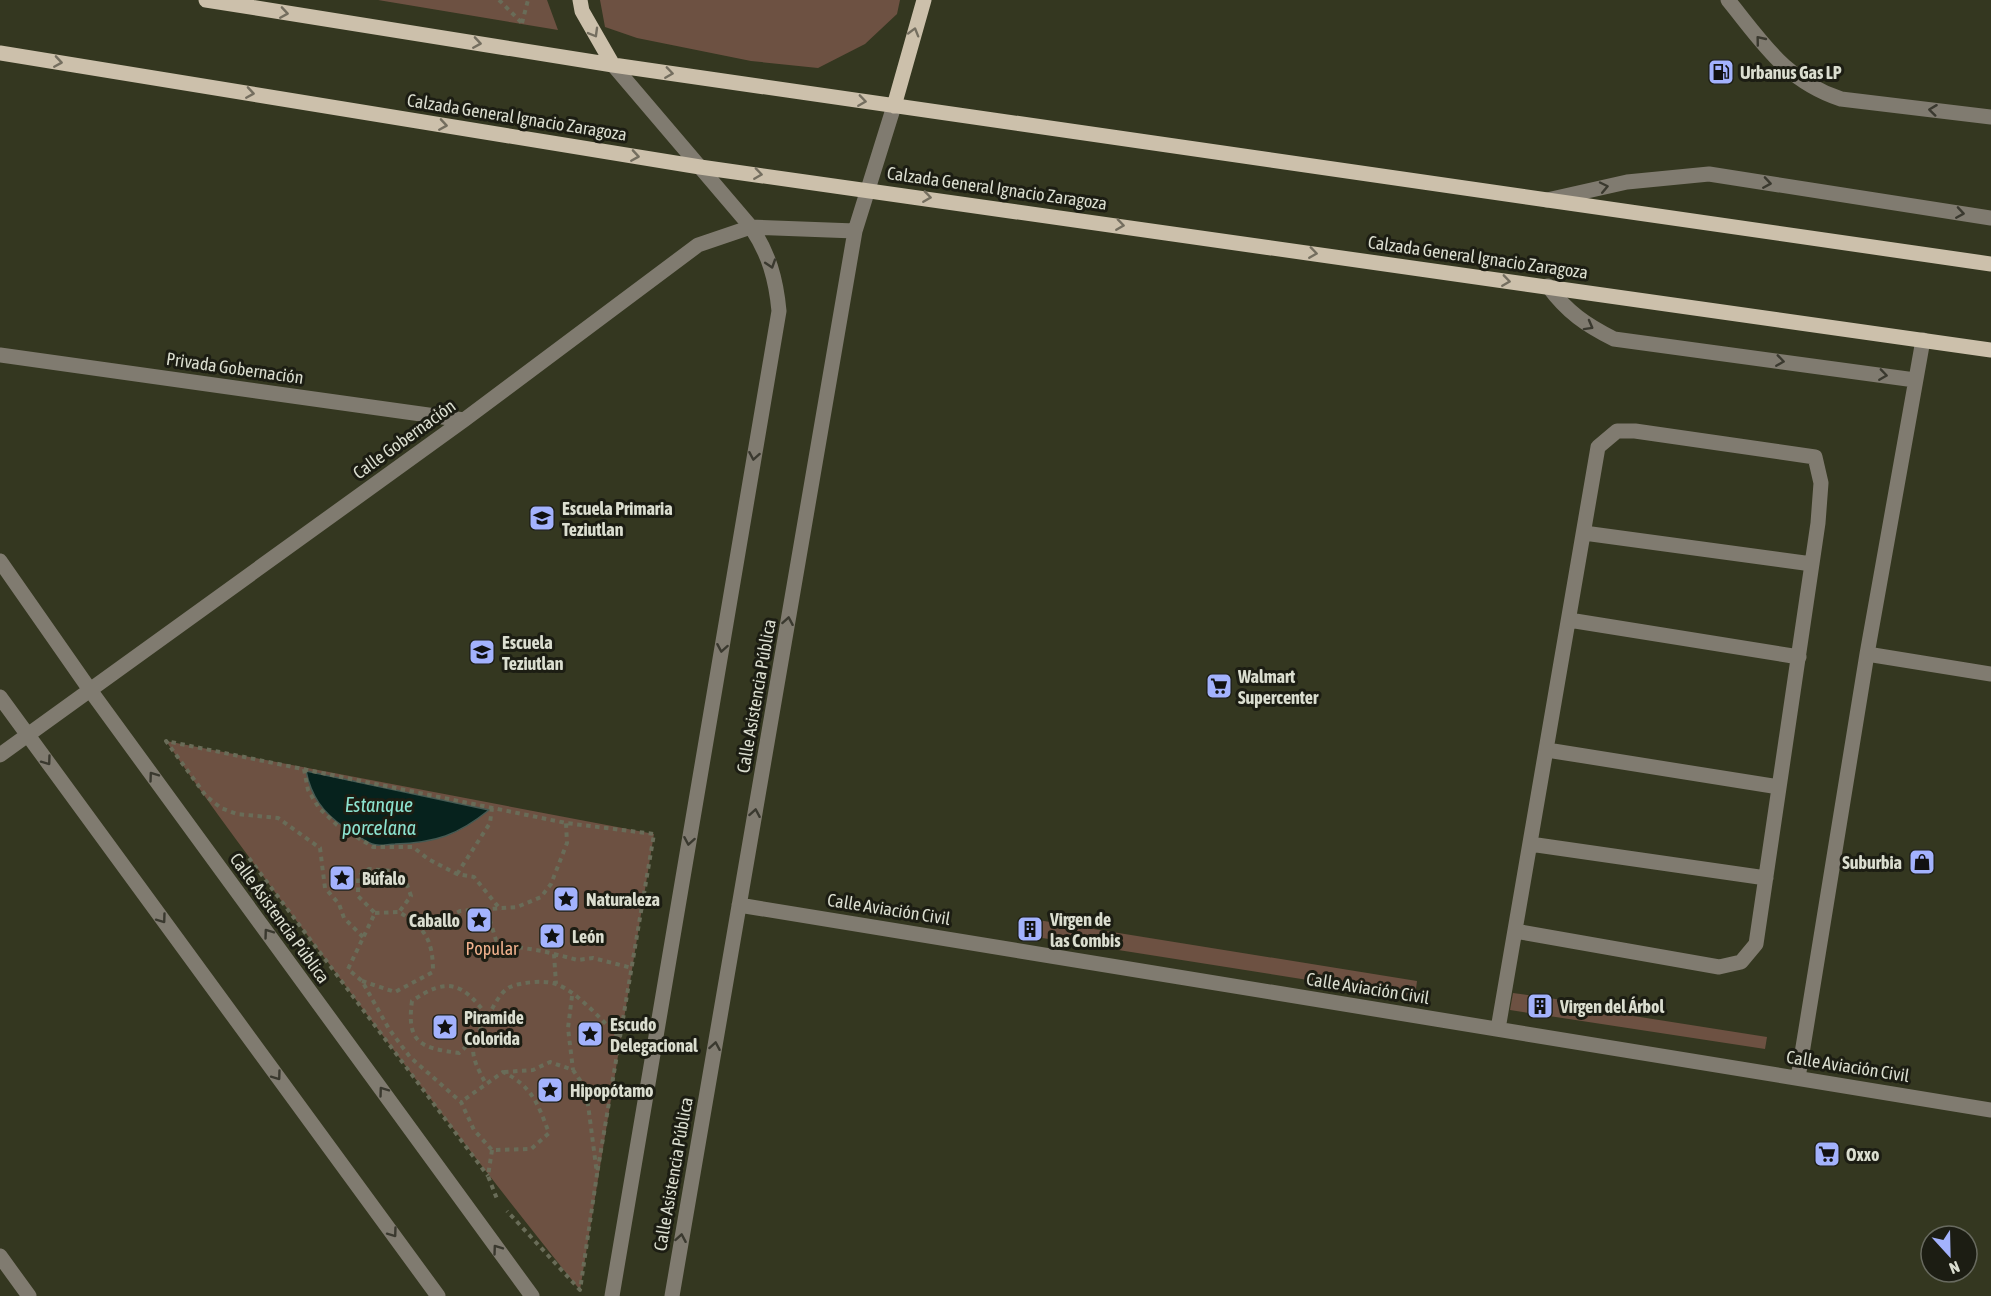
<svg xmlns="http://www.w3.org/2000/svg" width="1991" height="1296" viewBox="0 0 1991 1296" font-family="'Asap Condensed',sans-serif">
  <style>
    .green { fill: #6d5142 }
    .water { fill: #06221d; stroke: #465a53; stroke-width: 1.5 }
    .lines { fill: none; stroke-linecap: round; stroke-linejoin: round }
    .path { stroke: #696c58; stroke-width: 4; stroke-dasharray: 4.5 4.5; stroke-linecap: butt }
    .minor { stroke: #807b70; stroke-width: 15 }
    .major { stroke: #ccc0ab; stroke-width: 15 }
    .oneway { stroke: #746e5f }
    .oneway2 { stroke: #3a392f }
    .labels { text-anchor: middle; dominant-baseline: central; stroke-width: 6; stroke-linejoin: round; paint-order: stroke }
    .poi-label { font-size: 18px; font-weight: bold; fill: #dbded0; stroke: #1c1d13; text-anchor: start }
    .street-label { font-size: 18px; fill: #dbded0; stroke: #1c1d13 }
    .park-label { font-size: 18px; fill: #f2b28e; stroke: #1c1d13 }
    .water-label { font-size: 20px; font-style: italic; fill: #8ce3d0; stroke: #1c1d13 }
  </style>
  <rect width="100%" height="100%" fill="#343720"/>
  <path class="green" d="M378 0H547L558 30Z
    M600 0H900L897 14 865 44 818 68 751 61 637 38 605 27Z
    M166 741 654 834 580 1290C494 1184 412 1075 330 965 274 891 218 817 166 741Z
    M1038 920 1417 981 1415 997 1036 937Z
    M1513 993 1618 1008 1621 1014 1767 1037 1765 1049 1510 1010Z"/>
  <path class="water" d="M306 771 489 810C458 835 435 843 395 844 388 844 378 847 372 844 363 841 353 832 344 827 323 813 311 796 306 771Z"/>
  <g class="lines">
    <path class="path" d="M499 0 522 23
      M522 23 528 0
      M304 769 308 790 319 808 337 825 373 847H413L428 859 457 874 474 877 501 910
      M249 858 488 1176
      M457 874 490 823 492 808
      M487 911 496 940C514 949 534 948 554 954L556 984
      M375 913 399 912
      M414 920H443L460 911 517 907 541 897 551 884 567 843 566 823
      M363 937 344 918 339 904 325 888 320 848 278 818 237 814 221 808 206 796 166 741 566 823 654 834 597 1174
      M554 954 578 960 593 958 632 968
      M362 981 395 992 433 972C433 941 426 928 399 912L411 896 405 879 391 871 369 869 358 876V896L375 913 348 969 362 981 389 1029 410 1057 461 1102 474 1130 492 1150 531 1149 549 1133C538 1104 532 1086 503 1072L461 1102
      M572 996 568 1028 573 1070
      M488 1017C493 1007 500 992 510 987 521 982 545 980 556 984 578 992 603 1022 620 1038
      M473 1040 459 1053C422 1048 406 1044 412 1001 448 976 463 983 488 1017 468 1046 469 1053 486 1084
      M504 1072 533 1070 550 1062 573 1070 586 1089 597 1174 580 1290 507 1211
      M492 1150 488 1176 497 1199"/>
    <path class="minor" d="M1728 0C1763 43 1786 81 1841 99L1991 117
      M1547 200 1627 182 1709 174 1991 218
      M1548 286C1567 312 1586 325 1614 339L1915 380
      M0 355 464 420
      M1584 533 1812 564
      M0 561 90 690 532 1296
      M1569 620 1799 657
      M1867 654 1991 674
      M0 697 438 1296
      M1547 750 1779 787
      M0 755 464 420 698 245 751 227 855 231
      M1530 844 1766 878
      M739 905 1991 1110
      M1498 1029C1532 835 1565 641 1598 447L1617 431H1635L1815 457 1821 483 1818 523 1756 944 1741 962 1719 967 1515 931
      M1798 1078 1867 654 1923 340
      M0 1256 29 1296
      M612 1296 779 311C776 279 769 254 751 227L613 65
      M672 1296 855 231 894 106"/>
    <path class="major" d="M206 0 613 65 1991 264
      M580 0 582 11 613 65
      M0 53 700 167 1991 350
      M894 106 924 0"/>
  </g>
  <defs><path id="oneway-chevron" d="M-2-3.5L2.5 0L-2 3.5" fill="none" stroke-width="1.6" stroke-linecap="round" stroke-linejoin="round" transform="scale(1.5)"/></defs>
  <g class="oneway">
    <use href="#oneway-chevron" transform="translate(284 13) rotate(9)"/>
    <use href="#oneway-chevron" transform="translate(914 32) rotate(-74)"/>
    <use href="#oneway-chevron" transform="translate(594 33) rotate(60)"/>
    <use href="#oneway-chevron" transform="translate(477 43) rotate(9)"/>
    <use href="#oneway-chevron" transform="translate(58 62) rotate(9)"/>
    <use href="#oneway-chevron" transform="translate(669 73) rotate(8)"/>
    <use href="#oneway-chevron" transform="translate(250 93) rotate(9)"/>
    <use href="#oneway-chevron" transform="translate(862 101) rotate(8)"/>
    <use href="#oneway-chevron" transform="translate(443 125) rotate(9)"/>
    <use href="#oneway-chevron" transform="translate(635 156) rotate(9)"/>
    <use href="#oneway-chevron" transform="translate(758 174) rotate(8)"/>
    <use href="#oneway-chevron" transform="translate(927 197) rotate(8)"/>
    <use href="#oneway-chevron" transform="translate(1120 225) rotate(8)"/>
    <use href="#oneway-chevron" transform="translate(1313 253) rotate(8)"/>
    <use href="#oneway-chevron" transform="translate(1506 281) rotate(8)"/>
  </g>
  <g class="oneway2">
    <use href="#oneway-chevron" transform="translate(1760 40) rotate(-129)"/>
    <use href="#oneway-chevron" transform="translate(1933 110) rotate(-173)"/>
    <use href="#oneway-chevron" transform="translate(1767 183) rotate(9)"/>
    <use href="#oneway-chevron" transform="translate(1604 187) rotate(-12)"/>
    <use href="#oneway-chevron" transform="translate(1960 213) rotate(9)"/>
    <use href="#oneway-chevron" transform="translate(771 264) rotate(72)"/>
    <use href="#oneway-chevron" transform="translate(1589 326) rotate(29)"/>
    <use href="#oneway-chevron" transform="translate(1780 361) rotate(8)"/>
    <use href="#oneway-chevron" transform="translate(1883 375) rotate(8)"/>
    <use href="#oneway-chevron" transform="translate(754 456) rotate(100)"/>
    <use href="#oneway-chevron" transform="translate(788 621) rotate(-80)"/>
    <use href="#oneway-chevron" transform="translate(722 648) rotate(100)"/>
    <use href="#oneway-chevron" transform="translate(47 761) rotate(54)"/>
    <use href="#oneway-chevron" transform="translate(153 776) rotate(-126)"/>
    <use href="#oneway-chevron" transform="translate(755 813) rotate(-80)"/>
    <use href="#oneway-chevron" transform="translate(689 841) rotate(100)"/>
    <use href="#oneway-chevron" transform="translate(162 919) rotate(54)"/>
    <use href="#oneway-chevron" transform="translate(268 933) rotate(-126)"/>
    <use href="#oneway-chevron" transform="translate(715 1046) rotate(-80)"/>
    <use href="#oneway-chevron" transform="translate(277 1076) rotate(54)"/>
    <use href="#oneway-chevron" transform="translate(383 1091) rotate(-126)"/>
    <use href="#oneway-chevron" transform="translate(393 1233) rotate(54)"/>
    <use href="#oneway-chevron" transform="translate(681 1238) rotate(-80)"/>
    <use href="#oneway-chevron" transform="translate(497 1249) rotate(-126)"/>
  </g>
  <defs>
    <g id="fuel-square" transform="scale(1.35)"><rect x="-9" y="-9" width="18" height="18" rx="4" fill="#a3b2fd" stroke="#1c1d13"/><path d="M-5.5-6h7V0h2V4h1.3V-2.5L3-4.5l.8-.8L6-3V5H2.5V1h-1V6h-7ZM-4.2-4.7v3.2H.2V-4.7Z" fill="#111"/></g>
    <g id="school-square" transform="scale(1.35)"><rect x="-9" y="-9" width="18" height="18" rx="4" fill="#a3b2fd" stroke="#1c1d13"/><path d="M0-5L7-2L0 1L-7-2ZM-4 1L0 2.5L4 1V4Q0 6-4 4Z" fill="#111"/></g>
    <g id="supermarket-square" transform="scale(1.35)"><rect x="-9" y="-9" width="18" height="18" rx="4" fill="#a3b2fd" stroke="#1c1d13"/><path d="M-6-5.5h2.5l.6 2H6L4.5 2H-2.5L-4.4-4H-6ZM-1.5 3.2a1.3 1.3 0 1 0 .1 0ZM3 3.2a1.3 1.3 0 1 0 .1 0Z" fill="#111"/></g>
    <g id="shop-square" transform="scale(1.35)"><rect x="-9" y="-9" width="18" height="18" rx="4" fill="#a3b2fd" stroke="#1c1d13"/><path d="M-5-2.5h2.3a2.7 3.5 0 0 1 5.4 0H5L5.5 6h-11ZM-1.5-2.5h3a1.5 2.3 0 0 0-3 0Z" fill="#111"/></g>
    <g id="sight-square" transform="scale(1.35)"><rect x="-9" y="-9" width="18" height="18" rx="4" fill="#a3b2fd" stroke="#1c1d13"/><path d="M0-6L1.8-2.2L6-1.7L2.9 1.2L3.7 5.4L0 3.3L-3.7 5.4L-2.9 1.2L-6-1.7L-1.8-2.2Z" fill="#111"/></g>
    <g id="building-square" transform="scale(1.35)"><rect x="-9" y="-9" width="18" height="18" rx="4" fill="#a3b2fd" stroke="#1c1d13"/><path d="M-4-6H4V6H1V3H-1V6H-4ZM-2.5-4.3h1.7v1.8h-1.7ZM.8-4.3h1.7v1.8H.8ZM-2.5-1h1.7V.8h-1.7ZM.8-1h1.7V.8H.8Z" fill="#111"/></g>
  </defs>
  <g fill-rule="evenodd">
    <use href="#fuel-square" x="1721" y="72"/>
    <use href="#school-square" x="542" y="518"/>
    <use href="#school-square" x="482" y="652"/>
    <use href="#supermarket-square" x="1219" y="686"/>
    <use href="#shop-square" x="1922" y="862"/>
    <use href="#sight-square" x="342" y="878"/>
    <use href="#sight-square" x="566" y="899"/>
    <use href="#sight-square" x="479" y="920"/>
    <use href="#building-square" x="1030" y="929"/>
    <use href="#sight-square" x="552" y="936"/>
    <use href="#building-square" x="1540" y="1006"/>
    <use href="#sight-square" x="445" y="1027"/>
    <use href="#sight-square" x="590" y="1034"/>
    <use href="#sight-square" x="550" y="1090"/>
    <use href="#supermarket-square" x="1827" y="1154"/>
  </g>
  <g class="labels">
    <g class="poi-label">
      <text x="1740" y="72">Urbanus Gas LP</text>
      <text x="562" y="508">Escuela Primaria<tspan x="562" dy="21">Teziutlan</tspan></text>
      <text x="502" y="642">Escuela<tspan x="502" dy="21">Teziutlan</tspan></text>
      <text x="1238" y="676">Walmart<tspan x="1238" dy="21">Supercenter</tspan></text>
      <text x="1902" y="862" text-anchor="end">Suburbia</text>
      <text x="362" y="878">Búfalo</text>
      <text x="586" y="899">Naturaleza</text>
      <text x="1050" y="919">Virgen de<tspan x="1050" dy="21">las Combis</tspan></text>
      <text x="460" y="920" text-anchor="end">Caballo</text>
      <text x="572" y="936">León</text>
      <text x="1560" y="1006">Virgen del Árbol</text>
      <text x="464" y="1017">Piramide<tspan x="464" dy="21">Colorida</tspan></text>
      <text x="610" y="1024">Escudo<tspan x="610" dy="21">Delegacional</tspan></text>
      <text x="570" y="1090">Hipopótamo</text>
      <text x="1846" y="1154">Oxxo</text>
    </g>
    <g class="street-label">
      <text transform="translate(517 117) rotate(9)">Calzada General Ignacio Zaragoza</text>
      <text transform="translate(997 188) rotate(8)">Calzada General Ignacio Zaragoza</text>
      <text transform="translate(1478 257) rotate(8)">Calzada General Ignacio Zaragoza</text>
      <text transform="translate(235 368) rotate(8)">Privada Gobernación</text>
      <text transform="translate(404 439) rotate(-36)">Calle Gobernación</text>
      <text transform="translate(756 696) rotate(-80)">Calle Asistencia Pública</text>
      <text transform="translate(889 909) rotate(9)">Calle Aviación Civil</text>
      <text transform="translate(280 918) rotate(54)">Calle Asistencia Pública</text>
      <text transform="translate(1368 988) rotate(9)">Calle Aviación Civil</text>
      <text transform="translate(1848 1066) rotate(9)">Calle Aviación Civil</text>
      <text transform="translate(673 1174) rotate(-80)">Calle Asistencia Pública</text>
    </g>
    <g class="park-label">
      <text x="492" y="948">Popular</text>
    </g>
    <g class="water-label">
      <text x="379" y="804">Estanque<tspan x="379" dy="23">porcelana</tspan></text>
    </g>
  </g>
  <g transform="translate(1949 1254) rotate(158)"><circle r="28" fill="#1c1d13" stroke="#686a5f" stroke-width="1.5"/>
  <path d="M0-4.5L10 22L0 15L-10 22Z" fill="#a3b2fd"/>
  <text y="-9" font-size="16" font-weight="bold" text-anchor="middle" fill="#dbded0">N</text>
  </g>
</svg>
